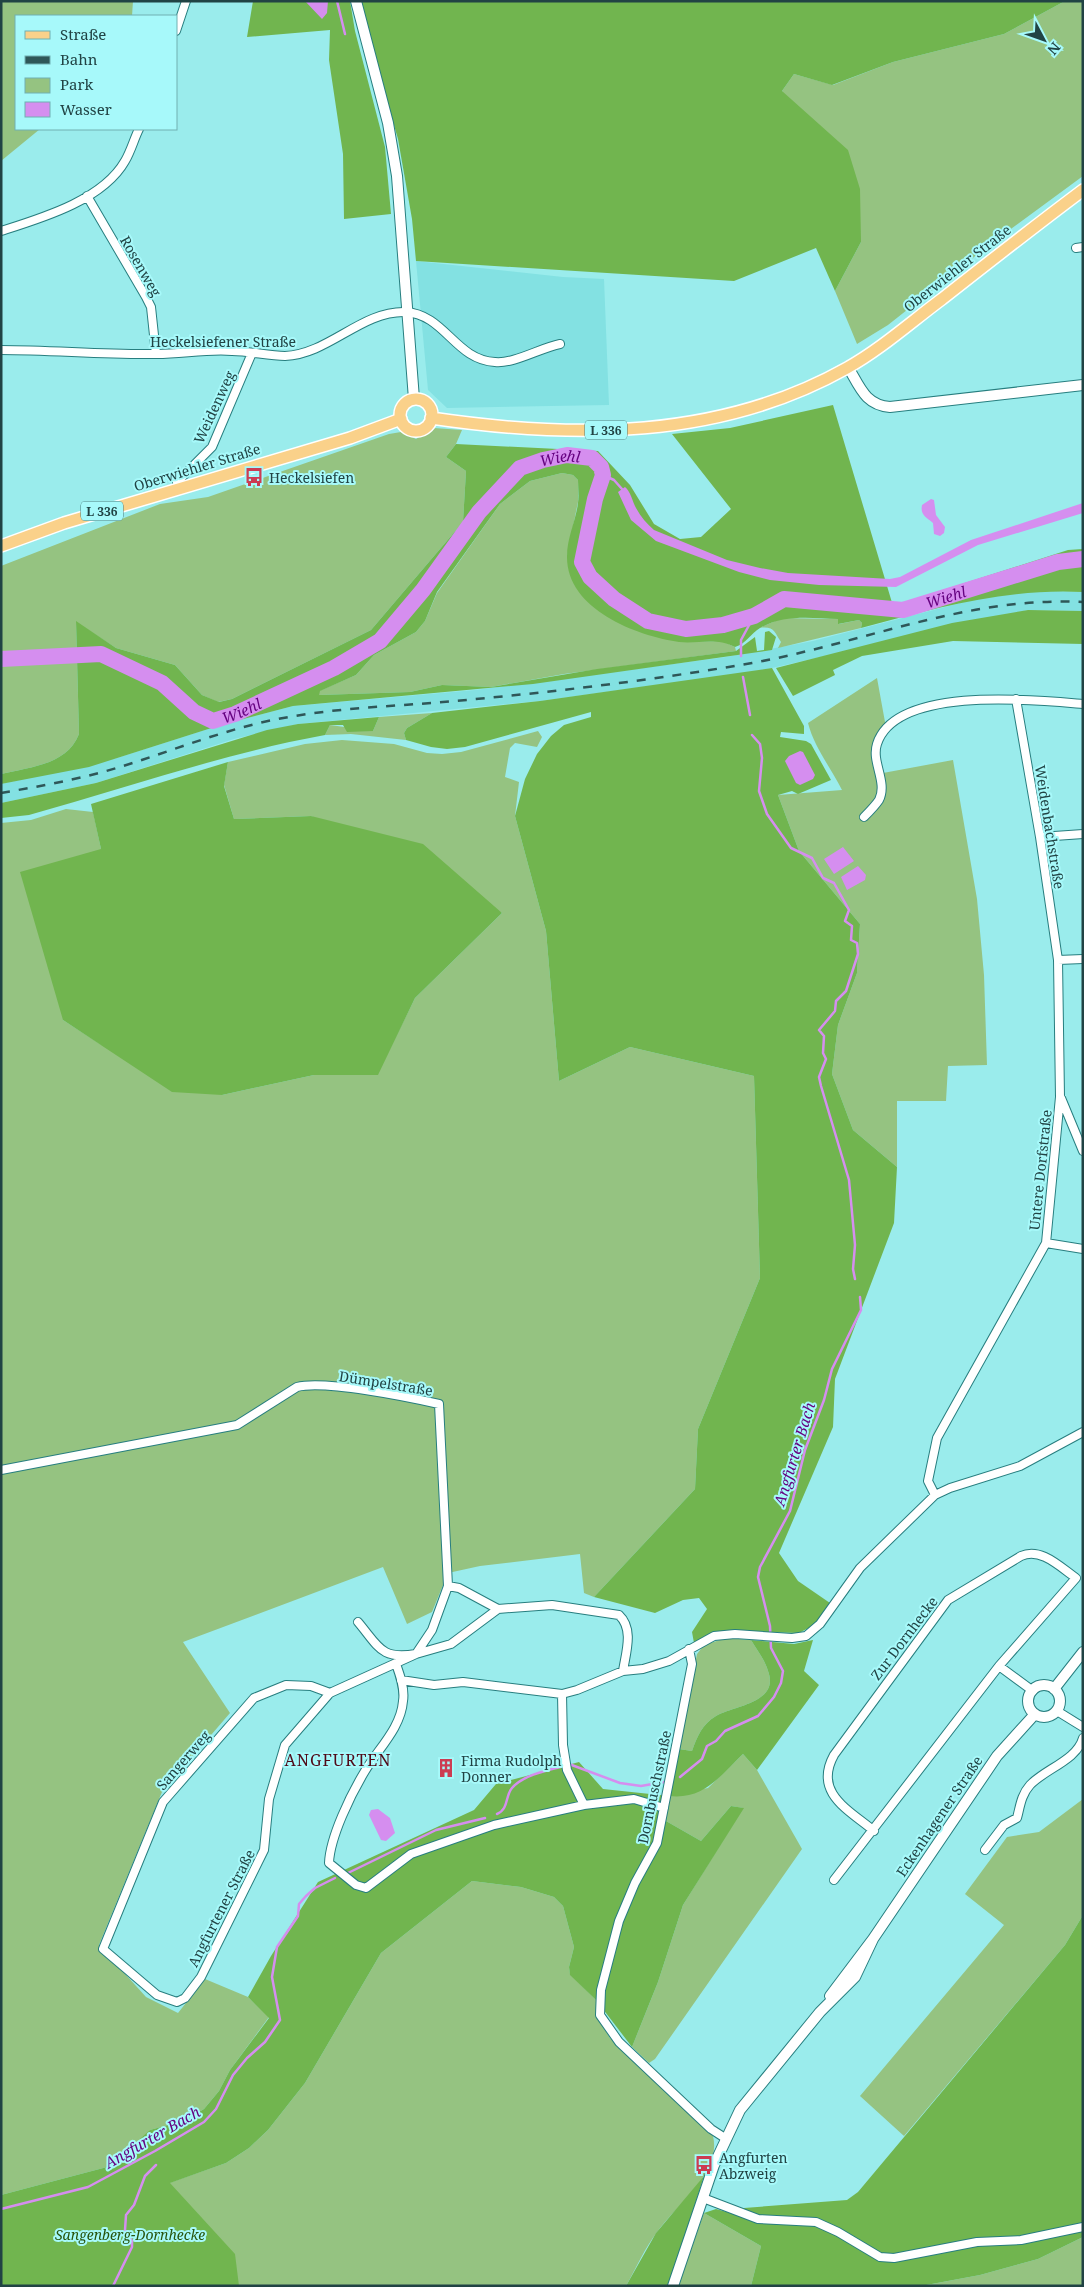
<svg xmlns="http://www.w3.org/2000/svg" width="1084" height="2287" viewBox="0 0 1084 2287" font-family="'Noto Serif',serif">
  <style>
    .built { fill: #83e1e2 }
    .green { fill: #95c381 }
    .forest { fill: #71b54f }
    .water { fill: #d58eef }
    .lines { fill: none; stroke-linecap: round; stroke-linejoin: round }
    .stream { stroke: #d58eef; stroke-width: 2.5 }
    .river { stroke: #d58eef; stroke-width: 16 }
    .street-casing { stroke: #277e7f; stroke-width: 10 }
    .secondary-casing { stroke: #277e7f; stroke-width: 12 }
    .primary-casing { stroke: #fff; stroke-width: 14 }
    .street { stroke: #fff; stroke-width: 8 }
    .secondary { stroke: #fff; stroke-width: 10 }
    .primary { stroke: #fad18a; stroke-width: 11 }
    .rail { stroke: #2f5758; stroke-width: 2.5; stroke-dasharray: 9 9; stroke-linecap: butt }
    .labels { text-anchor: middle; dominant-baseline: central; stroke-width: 4; stroke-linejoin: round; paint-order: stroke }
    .shield { fill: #a7f9fa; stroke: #497a7b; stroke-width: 1 }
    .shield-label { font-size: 12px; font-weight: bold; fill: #214344 }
    .street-label { font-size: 14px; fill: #214344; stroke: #a7f9fa }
    .poi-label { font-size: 14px; fill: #214344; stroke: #a7f9fa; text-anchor: start }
    .park-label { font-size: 14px; font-style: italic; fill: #28540c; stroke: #a7f9fa }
    .water-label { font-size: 15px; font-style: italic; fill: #660381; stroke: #a7f9fa }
    .quarter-label { font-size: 16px; letter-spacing: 1px; fill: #500a18; stroke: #a7f9fa }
  </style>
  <rect width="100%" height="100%" fill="#9aecec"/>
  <path class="built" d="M416 261 563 277 604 279 609 405 447 408 428 390Z
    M1059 591 1083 592V611L1028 610 772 668 738 674 540 701 298 724 234 739 96 783 1 803V784L117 758 224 724 293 706 475 690 726 657 813 641 980 598 1021 592Z"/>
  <path class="green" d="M1 1H133L132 16H16V129H40L1 161Z
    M1065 1H1083V176L993 242 888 325 857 344 835 291 861 242 782 91 794 74 833 85 893 62 1004 34Z
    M434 428 462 430 456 444 446 457 466 471 463 522 371 630 232 699 218 702 202 695 175 665 116 648 76 622 79 734C67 765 30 767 1 774V566L160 504 208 497 389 434 401 432 416 439Z
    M562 473 573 475 578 480V502L567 556 681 642 722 641 735 647 736 651 564 674 491 687 442 685 410 692 319 695V691L356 675 374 655 416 632 425 621 437 593 500 504 530 481Z
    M782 618 838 619 839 624 859 620 862 623 861 628 778 648 781 642C774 632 775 626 759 628Z
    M877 678 887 733C877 748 879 755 883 773L953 760 977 899 984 975 987 1065 948 1066 946 1101H897V1167L853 1130 832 1074 838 1025 857 973 860 924 799 851 778 795 842 790C831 768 814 747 808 723Z
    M432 713 407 728 404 733 406 740 351 734 325 735 330 725 373 731 379 717Z
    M538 731 542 737 537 747 515 743 510 748 505 777 519 782 515 816 546 931 559 1081 630 1047 754 1076 760 1278 698 1429 695 1489 594 1597 584 1593 580 1554 480 1566 448 1573 432 1612 407 1624 383 1567 183 1642 230 1713 162 1792 99 1945 146 1997 178 2013 205 1979 248 1997 269 2017 230 2070 219 2091 204 2109 186 2120 150 2130 126 2162 1 2195V823L31 820 66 809 93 812 101 849 63 1020 100 1044 222 1095 314 1075H377L415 998 502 913 311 816 234 819 224 785 228 762 305 744 342 740 394 744 427 753 442 754 461 752Z
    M726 1638 751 1640C757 1650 765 1660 768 1671 780 1703 733 1706 716 1716 702 1724 697 1737 692 1751L679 1749 697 1654 704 1645Z
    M743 1754 757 1770 802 1849 655 2059 649 2063 632 2047 658 1982 683 1905 743 1808 731 1806 701 1841 666 1821 669 1796 708 1788Z
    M1083 1799V1915L1065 1945 904 2136 860 2096 1004 1925 965 1894 1007 1837 1039 1832Z
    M472 1881 521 1887 554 1897 563 1906 574 1947 569 1967 570 1974 596 2000 601 2023 610 2038 713 2136C722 2172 676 2205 657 2232 645 2248 636 2268 626 2286H1V2224L159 2182 211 2229 169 2183 226 2163 249 2148 268 2130 305 2083 381 1953Z
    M704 2213 761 2246 751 2286H678Z
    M1083 2237V2286H921L980 2275 1038 2259Z"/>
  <path class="forest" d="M253 1H350L355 31 385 147 391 214 344 219 343 154 329 60 330 30 247 37Z
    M358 1H1065L1004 34 893 62 832 85 794 74 782 91 848 150 860 189 861 242 835 291 816 248 734 281 416 261 412 219 398 139Z
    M833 405 893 606 1068 550 1083 549V592C1006 588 935 608 861 628L862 623 859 620 838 624V619C811 618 784 614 760 628 751 633 746 644 735 647 715 637 700 644 679 642 636 636 566 609 567 556 567 538 576 520 578 503 579 496 578 488 578 480L573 475 562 473 530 481 500 504 437 592 425 621 416 632 374 655 356 675 320 691 319 695 410 692 442 685 491 687 597 669 736 651 755 637 757 651 764 650 765 632 769 631 776 637 772 650 533 684 293 706 224 724 89 767 1 784V774C30 767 67 765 79 734L76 621 116 648 175 665 202 695 219 702 232 699 371 630 463 522 466 471 446 457 456 444 598 451 630 485 654 524 680 539 701 537 731 509 672 434 730 428Z
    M1028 610 1083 611V644L953 641 862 656 833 670 835 675 793 696 776 668 952 623Z
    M772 668 804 726V734L781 732 780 737 806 741 811 744 831 780 798 794 792 791 778 795 799 851 860 924 857 973 838 1025 832 1074 853 1130 897 1167 894 1223 835 1379 833 1427 779 1553 798 1581 830 1603 818 1623 799 1633 726 1631 714 1633 694 1643 692 1632 707 1609 699 1598 683 1600 655 1613 594 1597 695 1489 698 1429 760 1278 754 1076 630 1047 559 1081 546 931 515 816 525 779 537 754 551 736 564 725 591 717V712L465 747 447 749 431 747 406 740 404 733 407 728 432 713 540 701Z
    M379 717 373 731 347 732 343 725H330L325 735C225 753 127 788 29 815L1 818V803L96 783 267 730 298 724Z
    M228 762 224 786 234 819 311 816 423 844 502 913 415 998 378 1075H314L222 1095 172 1092 63 1020 20 872 101 849 91 804Z
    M751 1640 794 1644 813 1640 804 1671 819 1685 757 1770 743 1754C720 1776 704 1800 669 1796L666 1821 701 1841 731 1806 744 1808 683 1905 658 1982 632 2047 596 2000 570 1975 569 1967 574 1947 563 1906 554 1897 521 1887 472 1881 381 1953 305 2083 268 2130 249 2148 226 2163 170 2183 235 2254 239 2286H1V2195L126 2162 138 2148 140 2139 150 2130 186 2120 204 2109 219 2091 230 2070 269 2018 248 1997 271 1956 318 1882 474 1810 496 1784 579 1762 603 1789 669 1796 679 1749 692 1751C697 1737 702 1724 716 1716 733 1706 780 1703 768 1671 765 1660 757 1650 751 1640Z
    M1083 1915V2237L1038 2259 980 2275 921 2286H751L761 2246 704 2213 716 2209 741 2216 744 2208 847 2200 858 2192 1065 1945Z
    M704 2176 669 2286H626L656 2233Z"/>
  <path class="water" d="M305 1H328L327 13 322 19Z
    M625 487C631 492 632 501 636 508 641 517 647 524 654 530L727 560 760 568 788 573 890 579 900 577 971 540 1083 503V513L978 545 896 587 819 585 770 580 739 572 656 541 631 520 618 492Z
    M931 499 934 500 936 515 945 527 944 533 940 536 934 534 933 523C926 517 920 515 922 505Z
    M800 751 803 752 815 775 813 779 800 785 796 783 785 761 789 756Z
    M843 847 854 861 834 874 824 859Z
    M858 866 866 875 865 880 847 890 841 877Z
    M378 1809 390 1818 395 1833 386 1841 381 1840 369 1815 371 1810Z"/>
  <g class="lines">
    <path class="stream" d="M337 1 345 34
      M603 475 614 480 622 489
      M741 656V640L754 616
      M743 677 750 715
      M752 735 760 744 762 758 759 791 767 814 791 848 812 858 823 878 834 883 849 910 845 921 852 926 851 940 857 943 858 954 846 991 836 1001 835 1011 819 1030 824 1036 823 1053 826 1059 819 1077 821 1086 849 1180 855 1245 853 1269 855 1279
      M569 1764 620 1783 641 1786 664 1782
      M680 1777 702 1759 707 1746 716 1741 725 1731 758 1716 774 1697 781 1683 783 1671 771 1648 770 1626 758 1577 760 1567 790 1511 805 1450 824 1400 832 1369 861 1310 860 1297
      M497 1814C509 1809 505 1796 512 1788 523 1775 548 1770 564 1766
      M348 1873 436 1830 485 1818
      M1 2209 88 2187 155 2151 204 2122 216 2109 233 2075 247 2058 265 2042 280 2020 272 1977 277 1947 298 1916 299 1904 306 1896 315 1888 335 1878
      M113 2286 132 2247V2241L125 2230 126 2215 134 2205 145 2176 156 2165"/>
    <path class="river" id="s1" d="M1 659 101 654 162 683 194 712 213 721 235 714 334 668 380 641 423 590 479 512 520 468 543 460 567 455 592 458 601 467 603 475 595 499 582 562 590 577 614 599 648 621 686 629 723 625 754 616 784 599 903 610 1058 562 1083 559"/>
    <g class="street-casing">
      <path id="street" d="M176 31 186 1
        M87 196 146 297 151 307 156 354
        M1 231C42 218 103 200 125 161 131 151 134 139 139 129
        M1076 248 1083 247
        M1 350C53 350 105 355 157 354 182 354 207 349 232 351 250 351 268 356 285 356 329 354 361 311 405 312 445 314 455 360 495 362 514 364 540 348 560 344
        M178 489 177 482 212 447 252 353
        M1016 699 1040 837 1058 960
        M864 817C869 812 875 806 879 800 888 782 871 762 877 744 896 685 1036 700 1083 704
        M1040 837 1083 834
        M1061 1098 1083 1151
        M1046 1243 1083 1249
        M1 1470 237 1425 297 1387C325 1380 408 1397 439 1404L448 1586 459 1588 498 1609
        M935 1495 928 1481 937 1438 1046 1243 1060 1097 1058 960 1083 959
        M358 1622C379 1647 381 1660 416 1654L432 1630 448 1586
        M689 1649 692 1664 657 1843 635 1883 619 1921 601 1990 600 2015 619 2042 711 2129 725 2138
        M396 1664C400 1675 405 1689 403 1701 401 1728 378 1749 365 1771 351 1794 330 1837 329 1863L356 1885 366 1888 411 1854 494 1825 584 1805 634 1799 664 1808
        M401 1680 434 1685 463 1682 562 1694 577 1690 623 1671 643 1669 669 1661 714 1636 735 1634 792 1638 806 1636 820 1624 860 1568 935 1495 950 1488 1020 1466 1083 1432
        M330 1693 311 1686 286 1685 254 1698 163 1802 103 1949 157 1995 177 2002 185 1998 201 1977 264 1850 269 1799 285 1745 330 1693 416 1654 451 1644 498 1609 552 1605 619 1615C634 1629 626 1652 623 1671
        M562 1694 563 1745 567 1770 584 1805
        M1057 1711 1083 1727
        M874 1831C849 1810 813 1793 834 1755L948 1600 1021 1556C1041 1547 1060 1567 1076 1578L999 1666
        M985 1850 1004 1825 1017 1818C1020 1807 1021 1795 1030 1785 1045 1769 1077 1760 1083 1738
        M834 1880 999 1666 1033 1691
        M703 2198 758 2219 816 2222 838 2232 880 2257 894 2258 977 2242 1021 2240 1083 2227"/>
    </g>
    <g class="secondary-casing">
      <path id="secondary" d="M356 1 388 123 397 176 414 399
        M848 367C860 387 865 405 890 407L1083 385
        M1028 1701a16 16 0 1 1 32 0a16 16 0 1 1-32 0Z
        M1054 1689 1083 1652
        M830 1996 873 1939 997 1756 1035 1714
        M673 2286 714 2165 740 2110 820 2012 855 1977 873 1939"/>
    </g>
    <g class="primary-casing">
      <path id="primary" d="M400 415a16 16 0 1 1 32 0a16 16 0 1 1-32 0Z
        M431 418C573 439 719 440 847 368 881 349 911 322 942 299 989 262 1035 226 1083 190
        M1 546 64 523 350 438 401 419"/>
    </g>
    <use href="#street" class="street"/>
    <use href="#secondary" class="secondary"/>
    <use href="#primary" class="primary"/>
    <path class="rail" d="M1 793C41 786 81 779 120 767 178 749 235 725 295 716 348 707 402 706 455 701 554 692 654 680 752 663 863 643 968 596 1083 602"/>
  </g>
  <defs>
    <g id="bus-bare" transform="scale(1.5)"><path d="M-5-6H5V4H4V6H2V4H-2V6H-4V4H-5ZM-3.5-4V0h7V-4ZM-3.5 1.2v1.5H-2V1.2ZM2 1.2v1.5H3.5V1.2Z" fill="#cc3c52" stroke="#a7f9fa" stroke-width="2.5" paint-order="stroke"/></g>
    <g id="building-bare" transform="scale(1.5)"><path d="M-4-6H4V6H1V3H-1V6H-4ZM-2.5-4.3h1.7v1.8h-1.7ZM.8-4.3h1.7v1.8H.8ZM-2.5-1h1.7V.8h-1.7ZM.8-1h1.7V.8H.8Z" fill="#cc3c52" stroke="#a7f9fa" stroke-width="2.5" paint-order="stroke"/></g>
  </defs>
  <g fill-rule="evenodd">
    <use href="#bus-bare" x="254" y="477"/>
    <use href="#building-bare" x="446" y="1768"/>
    <use href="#bus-bare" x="704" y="2165"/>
  </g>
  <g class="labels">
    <g class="shield">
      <rect x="585" y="420.5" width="42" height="19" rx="4"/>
      <rect x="81" y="501.5" width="42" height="19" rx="4"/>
    </g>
    <g class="shield-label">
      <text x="606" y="430">L 336</text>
      <text x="102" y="511">L 336</text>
    </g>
    <g class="street-label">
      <text transform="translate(141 266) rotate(60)">Rosenweg</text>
      <text transform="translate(957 268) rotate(-38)">Oberwiehler Straße</text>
      <text x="223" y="341">Heckelsiefener Straße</text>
      <text transform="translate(214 407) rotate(-65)">Weidenweg</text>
      <text transform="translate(197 467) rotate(-17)">Oberwiehler Straße</text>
      <text transform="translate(1050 827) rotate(81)">Weidenbachstraße</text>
      <text transform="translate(1040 1170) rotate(-84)">Untere Dorfstraße</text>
      <text transform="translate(386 1383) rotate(9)">Dümpelstraße</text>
      <text transform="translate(904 1638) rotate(-53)">Zur Dornhecke</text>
      <text transform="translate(183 1760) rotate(-49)">Sangerweg</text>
      <text transform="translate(654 1787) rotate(-78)">Dornbuschstraße</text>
      <text transform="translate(939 1816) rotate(-56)">Eckenhagener Straße</text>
      <text transform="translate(221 1908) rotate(-63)">Angfurtener Straße</text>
    </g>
    <g class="poi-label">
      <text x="269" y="477">Heckelsiefen</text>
      <text x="461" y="1760">Firma Rudolph<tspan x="461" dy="16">Donner</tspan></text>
      <text x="719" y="2157">Angfurten<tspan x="719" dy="16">Abzweig</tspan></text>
    </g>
    <g class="park-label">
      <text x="130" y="2234">Sangenberg-Dornhecke</text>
    </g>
    <g class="water-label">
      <text stroke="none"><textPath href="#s1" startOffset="682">Wiehl</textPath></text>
      <text stroke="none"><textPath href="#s1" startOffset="1222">Wiehl</textPath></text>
      <text stroke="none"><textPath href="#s1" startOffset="262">Wiehl</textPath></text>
      <text transform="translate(794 1454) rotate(-73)">Angfurter Bach</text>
      <text transform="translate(152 2137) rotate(-30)">Angfurter Bach</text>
    </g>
    <g class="quarter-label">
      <text x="338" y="1760">ANGFURTEN</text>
    </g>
  </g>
  <rect width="1084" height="2287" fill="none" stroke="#214344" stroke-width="5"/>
  <rect x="15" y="15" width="162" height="115" fill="#a7f9fa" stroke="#71b0b1"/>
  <rect x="25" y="31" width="25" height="8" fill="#fad18a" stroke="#71b0b1"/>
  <text x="60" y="40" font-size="15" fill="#214344">Straße</text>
  <rect x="25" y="56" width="25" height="8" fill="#2f5758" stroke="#71b0b1"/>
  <text x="60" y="65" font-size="15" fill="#214344">Bahn</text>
  <rect x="25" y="78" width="25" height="15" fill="#95c381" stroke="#71b0b1"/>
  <text x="60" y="90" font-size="15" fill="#214344">Park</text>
  <rect x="25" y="102" width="25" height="15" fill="#d58eef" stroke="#71b0b1"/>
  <text x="60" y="115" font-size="15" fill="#214344">Wasser</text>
  <g transform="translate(1044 40) rotate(131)" stroke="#a7f9fa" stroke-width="4" paint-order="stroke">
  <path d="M0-4L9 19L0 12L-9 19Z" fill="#214344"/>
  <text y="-8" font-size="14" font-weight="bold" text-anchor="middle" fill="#214344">N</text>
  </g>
</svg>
